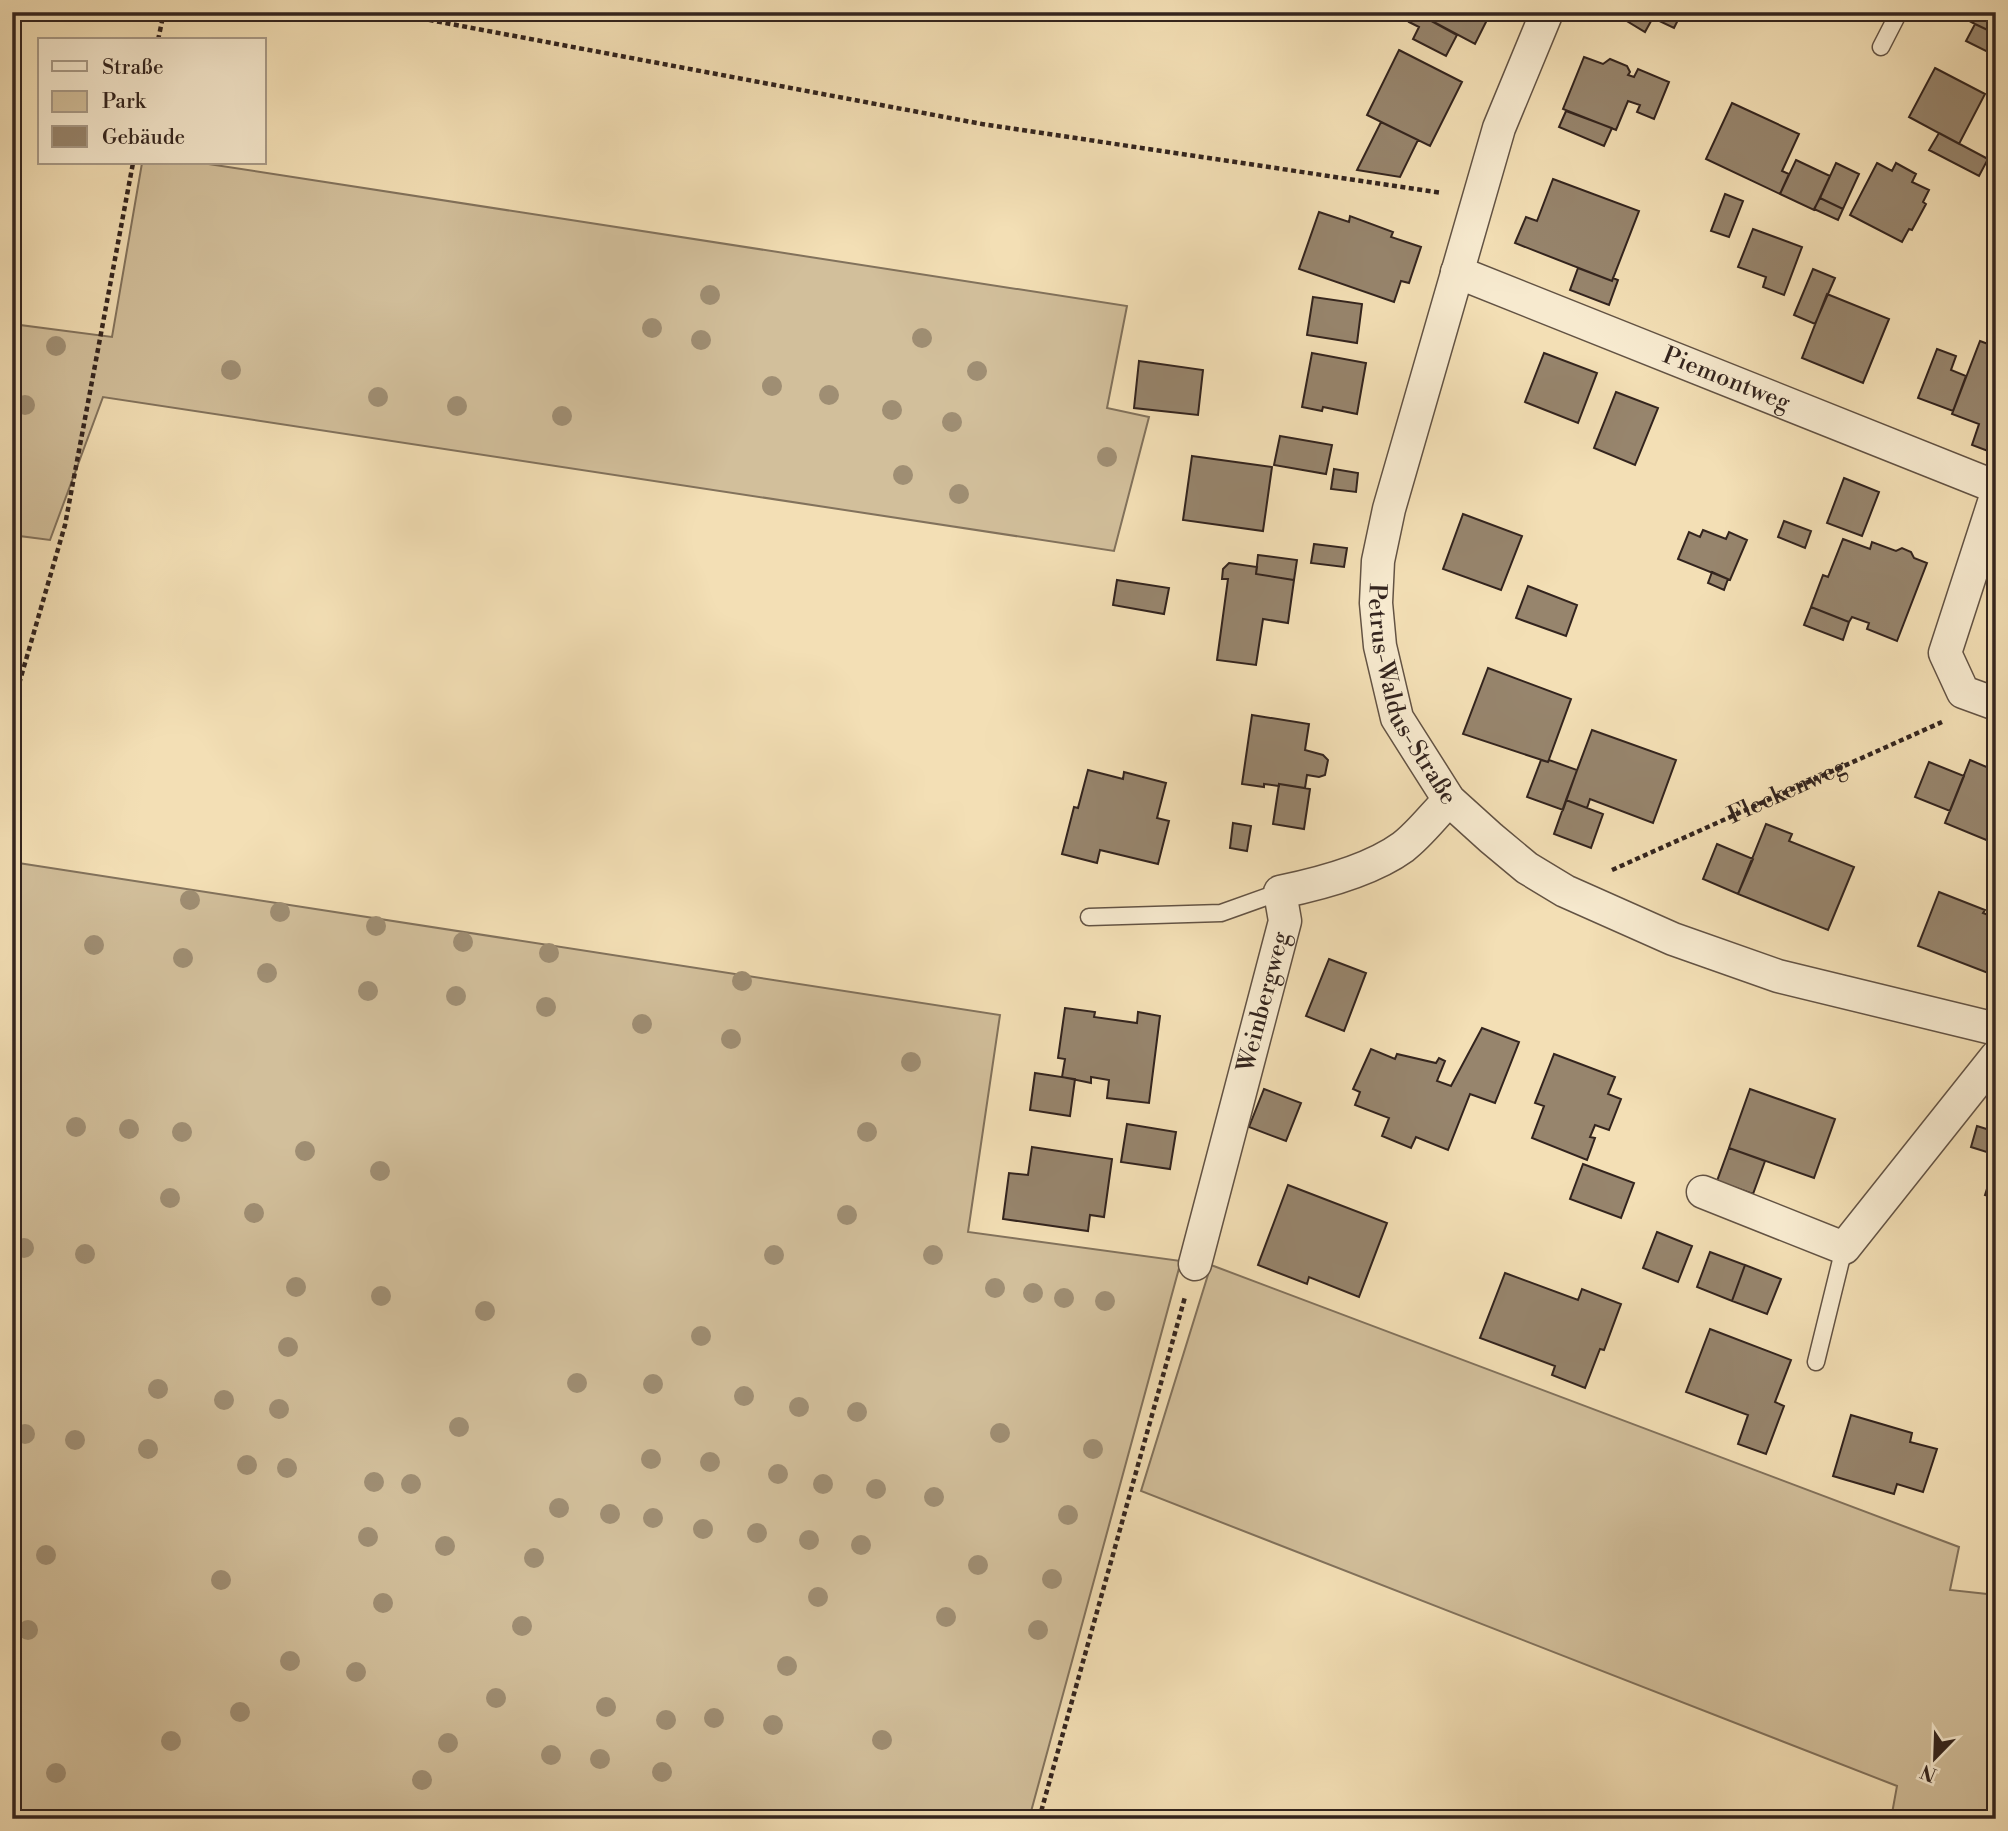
<svg xmlns="http://www.w3.org/2000/svg" width="2008" height="1831" viewBox="0 0 2008 1831" font-family="'Libre Bodoni',serif">
  <style>
    .green { fill: #d2bf9b; stroke: #82725c; stroke-width: 2 }
    .building { fill: #97856d; stroke: #33241e; stroke-width: 2 }
    .lines { fill: none; stroke-linecap: round; stroke-linejoin: round }
    .service-casing { stroke: #635344; stroke-width: 19 }
    .minor-casing { stroke: #635344; stroke-width: 35 }
    .path { stroke: #33241e; stroke-width: 4.5; stroke-dasharray: 5 3.5; stroke-linecap: butt }
    .service { stroke: #f7eacf; stroke-width: 16 }
    .minor { stroke: #f7eacf; stroke-width: 32 }
    .tree { fill: #9f8e73 }
    .labels { text-anchor: middle; dominant-baseline: central; stroke-width: 7; stroke-linejoin: round; paint-order: stroke }
    .street-label { font-size: 24px; fill: #33241e; stroke: #f7eacf }
  </style>
  <rect width="100%" height="100%" fill="#f3dfb5"/>
  <filter id="stains"><feTurbulence type="fractalNoise" baseFrequency=".00286" numOctaves="4"/><feColorMatrix values="0 0 0 0 .2 0 0 0 0 .09 0 0 0 0 .02 0 0 0 .5 -.17"/></filter>
  <radialGradient id="worn" r=".72"><stop offset=".6" stop-color="#630" stop-opacity="0"/><stop offset="1" stop-color="#630" stop-opacity=".3"/></radialGradient>
  <path class="green" d="M142 163H202L1127 306 1107 408 1149 417 1114 551 103 397 50 540 12 535V324L112 337Z
    M12 862 1000 1015 968 1232 1181 1261 1029 1819H12Z
    M1211 1265 1959 1547 1950 1590 1996 1595V1819H1891L1897 1786 1141 1491Z"/>
  <path class="building" d="M1415 12H1491L1475 44Z
    M1415 12 1457 35 1446 56 1413 39 1419 27 1409 22Z
    M1612 12H1656L1645 32Z
    M1656 12H1682L1674 28 1653 18Z
    M1953 12H1996V34L1975 24Z
    M1975 24 1996 34V56L1966 41Z
    M1399 50 1462 82 1430 146 1367 115Z
    M1584 57 1603 64 1610 59 1627 66 1630 72 1628 75 1634 77 1638 69 1669 82 1654 119 1637 112 1640 105 1628 101 1616 130 1563 109Z
    M1935 68 1985 94 1959 144 1909 117Z
    M1732 103 1799 134 1782 171 1789 174 1780 194 1706 159Z
    M1566 111 1612 128 1604 146 1559 127Z
    M1381 122 1418 140 1400 177 1357 170Z
    M1939 133 1988 159 1979 176 1929 150Z
    M1796 160 1830 176 1814 210 1780 194Z
    M1836 163 1859 174 1843 209 1820 198Z
    M1877 163 1892 171 1896 163 1916 174 1912 182 1929 190 1923 202 1926 204 1912 230 1909 229 1902 242 1850 215Z
    M1553 179 1639 211 1612 281 1515 243 1526 217 1537 221Z
    M1725 194 1743 201 1729 237 1711 231Z
    M1820 198 1843 209 1838 220 1814 209Z
    M1319 212 1349 222 1350 216 1393 232 1391 237 1421 247 1409 283 1401 281 1394 302 1299 269Z
    M1753 229 1802 247 1784 295 1763 287 1766 277 1738 267Z
    M1578 268 1612 281 1613 278 1618 280 1609 305 1570 290Z
    M1813 269 1835 278 1815 324 1794 315Z
    M1827 294 1889 319 1863 383 1802 358Z
    M1313 297 1362 304 1357 343 1307 335Z
    M1980 341 1996 347V435L1988 451 1972 445 1979 424 1952 414Z
    M1937 349 1956 356 1951 370 1966 376 1953 411 1918 398Z
    M1312 353 1366 363 1357 414 1323 407 1322 411 1302 407Z
    M1544 353 1597 373 1578 423 1525 402Z
    M1139 361 1203 370 1198 415 1134 408Z
    M1616 392 1658 408 1635 465 1594 448Z
    M1280 436 1332 445 1326 474 1274 465Z
    M1192 456 1272 467 1263 531 1183 520Z
    M1334 469 1358 473 1356 492 1331 489Z
    M1844 478 1879 492 1862 536 1827 523Z
    M1463 514 1522 536 1501 590 1443 569Z
    M1784 521 1811 531 1805 548 1778 537Z
    M1703 530 1726 539 1729 532 1747 540 1730 580 1678 559 1689 532 1700 537Z
    M1843 539 1870 549 1872 542 1896 551 1902 548 1911 552 1914 558 1927 563 1897 641 1867 629 1869 623 1852 617 1849 622 1811 607 1823 575 1828 577Z
    M1314 544 1347 548 1344 567 1311 563Z
    M1258 555 1297 560 1294 580 1256 574Z
    M1229 563 1257 567 1256 574 1294 580 1288 623 1263 619 1256 665 1217 660 1228 579H1222L1223 569Z
    M1712 572 1728 579 1724 590 1708 583Z
    M1117 580 1169 588 1164 614 1113 605Z
    M1528 586 1577 605 1566 636 1516 618Z
    M1811 607 1849 622 1843 640 1804 625Z
    M1488 668 1571 699 1548 762 1463 734Z
    M1252 715 1309 724 1305 750 1323 755 1328 760 1325 775 1319 777 1307 775 1305 788 1279 784V786L1264 784V787L1242 784Z
    M1592 730 1676 760 1653 823 1590 799 1587 808 1566 800Z
    M1541 760 1548 762 1549 760 1577 770 1563 810 1527 797Z
    M1970 760 1996 771V844L1945 823Z
    M1929 762 1964 776 1950 811 1915 797Z
    M1088 770 1123 779 1124 772 1166 783 1157 818 1169 821 1158 864 1100 850 1097 863 1062 854 1074 807 1078 808Z
    M1279 784 1310 789 1304 829 1273 824Z
    M1566 800 1603 814 1591 848 1554 834Z
    M1233 823 1251 826 1247 851 1230 848Z
    M1766 824 1792 834 1789 841 1854 867 1828 930 1738 894Z
    M1717 844 1753 859 1738 894 1703 879Z
    M1939 892 1985 910 1983 913 1996 918V976L1918 946Z
    M1329 959 1366 973 1344 1031 1306 1016Z
    M1065 1008 1095 1012 1094 1017 1137 1023 1138 1012 1160 1016 1149 1103 1107 1098 1109 1080 1091 1077V1083L1062 1077 1065 1059 1058 1058Z
    M1482 1028 1519 1042 1495 1103 1470 1094 1448 1150 1416 1137 1411 1148 1382 1136 1389 1118 1355 1105 1360 1092 1353 1089 1371 1049 1395 1059 1397 1054 1436 1063 1439 1058 1445 1061 1437 1081 1451 1086Z
    M1554 1054 1615 1077 1608 1094 1621 1099 1609 1130 1595 1125 1590 1137 1595 1138 1587 1160 1532 1138 1544 1106 1535 1103Z
    M1035 1073 1075 1079 1070 1116 1030 1110Z
    M1264 1089 1301 1103 1286 1141 1249 1127Z
    M1750 1089 1835 1119 1814 1178 1729 1148Z
    M1127 1124 1176 1132 1170 1169 1121 1162Z
    M1977 1126 1996 1132V1155L1971 1147Z
    M1032 1147 1112 1159 1104 1217 1090 1215 1088 1231 1003 1219 1009 1173 1028 1175Z
    M1729 1148 1765 1161 1753 1194 1717 1181Z
    M1583 1164 1634 1183 1621 1218 1570 1199Z
    M1992 1173H1996V1198L1985 1195Z
    M1288 1185 1387 1223 1359 1297 1309 1277 1307 1284 1258 1265Z
    M1657 1232 1692 1246 1678 1282 1643 1268Z
    M1710 1252 1745 1265 1732 1301 1697 1287Z
    M1745 1265 1781 1279 1767 1314 1732 1301Z
    M1505 1273 1578 1300 1582 1289 1621 1304 1604 1350 1600 1349 1585 1388 1552 1375 1555 1366 1480 1338Z
    M1710 1329 1791 1360 1775 1402 1784 1406 1766 1454 1738 1444 1748 1415 1686 1392Z
    M1851 1415 1912 1433 1910 1442 1937 1449 1923 1492 1897 1484 1894 1494 1833 1476Z"/>
  <g class="lines">
    <g class="service-casing">
      <path id="service" d="M1881 47 1899 12
        M1089 917 1221 913 1280 892
        M1816 1362 1844 1248"/>
    </g>
    <g class="minor-casing">
      <g id="minor">
        <path id="s2" d="M1547 12 1499 128 1389 509 1378 561 1376 603 1380 646 1397 718 1449 800 1491 838 1527 868 1565 891 1673 939 1778 976 1996 1029"/>
        <path id="s3" d="M1457 272 1996 487"/>
        <path d="M1996 496 1945 653 1963 692 1996 704"/>
        <path d="M1703 1192 1844 1248 1996 1057"/>
        <path id="s4" d="M1195 1264 1285 921 1280 892C1319 884 1370 871 1403 847 1420 834 1434 815 1449 800"/>
      </g>
    </g>
    <g class="path">
      <path d="M387 12 982 124 1442 193"/>
      <path d="M158 40 164 12"/>
      <path d="M12 708 65 525 133 163"/>
      <path id="s1" d="M1612 870 1942 722"/>
      <path d="M1039 1819 1185 1297"/>
    </g>
    <use href="#service" class="service"/>
    <use href="#minor" class="minor"/>
  </g>
  <g class="tree">
    <circle cx="710" cy="295" r="10"/>
    <circle cx="652" cy="328" r="10"/>
    <circle cx="922" cy="338" r="10"/>
    <circle cx="701" cy="340" r="10"/>
    <circle cx="56" cy="346" r="10"/>
    <circle cx="231" cy="370" r="10"/>
    <circle cx="977" cy="371" r="10"/>
    <circle cx="772" cy="386" r="10"/>
    <circle cx="829" cy="395" r="10"/>
    <circle cx="378" cy="397" r="10"/>
    <circle cx="25" cy="405" r="10"/>
    <circle cx="457" cy="406" r="10"/>
    <circle cx="892" cy="410" r="10"/>
    <circle cx="562" cy="416" r="10"/>
    <circle cx="952" cy="422" r="10"/>
    <circle cx="1107" cy="457" r="10"/>
    <circle cx="903" cy="475" r="10"/>
    <circle cx="959" cy="494" r="10"/>
    <circle cx="190" cy="900" r="10"/>
    <circle cx="280" cy="912" r="10"/>
    <circle cx="376" cy="926" r="10"/>
    <circle cx="463" cy="942" r="10"/>
    <circle cx="94" cy="945" r="10"/>
    <circle cx="549" cy="953" r="10"/>
    <circle cx="183" cy="958" r="10"/>
    <circle cx="267" cy="973" r="10"/>
    <circle cx="742" cy="981" r="10"/>
    <circle cx="368" cy="991" r="10"/>
    <circle cx="456" cy="996" r="10"/>
    <circle cx="546" cy="1007" r="10"/>
    <circle cx="642" cy="1024" r="10"/>
    <circle cx="731" cy="1039" r="10"/>
    <circle cx="911" cy="1062" r="10"/>
    <circle cx="76" cy="1127" r="10"/>
    <circle cx="129" cy="1129" r="10"/>
    <circle cx="182" cy="1132" r="10"/>
    <circle cx="867" cy="1132" r="10"/>
    <circle cx="305" cy="1151" r="10"/>
    <circle cx="380" cy="1171" r="10"/>
    <circle cx="170" cy="1198" r="10"/>
    <circle cx="254" cy="1213" r="10"/>
    <circle cx="847" cy="1215" r="10"/>
    <circle cx="24" cy="1248" r="10"/>
    <circle cx="85" cy="1254" r="10"/>
    <circle cx="774" cy="1255" r="10"/>
    <circle cx="933" cy="1255" r="10"/>
    <circle cx="296" cy="1287" r="10"/>
    <circle cx="995" cy="1288" r="10"/>
    <circle cx="1033" cy="1293" r="10"/>
    <circle cx="381" cy="1296" r="10"/>
    <circle cx="1064" cy="1298" r="10"/>
    <circle cx="1105" cy="1301" r="10"/>
    <circle cx="485" cy="1311" r="10"/>
    <circle cx="701" cy="1336" r="10"/>
    <circle cx="288" cy="1347" r="10"/>
    <circle cx="577" cy="1383" r="10"/>
    <circle cx="653" cy="1384" r="10"/>
    <circle cx="158" cy="1389" r="10"/>
    <circle cx="744" cy="1396" r="10"/>
    <circle cx="224" cy="1400" r="10"/>
    <circle cx="799" cy="1407" r="10"/>
    <circle cx="279" cy="1409" r="10"/>
    <circle cx="857" cy="1412" r="10"/>
    <circle cx="459" cy="1427" r="10"/>
    <circle cx="1000" cy="1433" r="10"/>
    <circle cx="25" cy="1434" r="10"/>
    <circle cx="75" cy="1440" r="10"/>
    <circle cx="148" cy="1449" r="10"/>
    <circle cx="1093" cy="1449" r="10"/>
    <circle cx="651" cy="1459" r="10"/>
    <circle cx="710" cy="1462" r="10"/>
    <circle cx="247" cy="1465" r="10"/>
    <circle cx="287" cy="1468" r="10"/>
    <circle cx="778" cy="1474" r="10"/>
    <circle cx="374" cy="1482" r="10"/>
    <circle cx="411" cy="1484" r="10"/>
    <circle cx="823" cy="1484" r="10"/>
    <circle cx="876" cy="1489" r="10"/>
    <circle cx="934" cy="1497" r="10"/>
    <circle cx="559" cy="1508" r="10"/>
    <circle cx="610" cy="1514" r="10"/>
    <circle cx="1068" cy="1515" r="10"/>
    <circle cx="653" cy="1518" r="10"/>
    <circle cx="703" cy="1529" r="10"/>
    <circle cx="757" cy="1533" r="10"/>
    <circle cx="368" cy="1537" r="10"/>
    <circle cx="809" cy="1540" r="10"/>
    <circle cx="861" cy="1545" r="10"/>
    <circle cx="445" cy="1546" r="10"/>
    <circle cx="46" cy="1555" r="10"/>
    <circle cx="534" cy="1558" r="10"/>
    <circle cx="978" cy="1565" r="10"/>
    <circle cx="1052" cy="1579" r="10"/>
    <circle cx="221" cy="1580" r="10"/>
    <circle cx="818" cy="1597" r="10"/>
    <circle cx="383" cy="1603" r="10"/>
    <circle cx="946" cy="1617" r="10"/>
    <circle cx="522" cy="1626" r="10"/>
    <circle cx="28" cy="1630" r="10"/>
    <circle cx="1038" cy="1630" r="10"/>
    <circle cx="290" cy="1661" r="10"/>
    <circle cx="787" cy="1666" r="10"/>
    <circle cx="356" cy="1672" r="10"/>
    <circle cx="496" cy="1698" r="10"/>
    <circle cx="606" cy="1707" r="10"/>
    <circle cx="240" cy="1712" r="10"/>
    <circle cx="714" cy="1718" r="10"/>
    <circle cx="666" cy="1720" r="10"/>
    <circle cx="773" cy="1725" r="10"/>
    <circle cx="882" cy="1740" r="10"/>
    <circle cx="171" cy="1741" r="10"/>
    <circle cx="448" cy="1743" r="10"/>
    <circle cx="551" cy="1755" r="10"/>
    <circle cx="600" cy="1759" r="10"/>
    <circle cx="662" cy="1772" r="10"/>
    <circle cx="56" cy="1773" r="10"/>
    <circle cx="422" cy="1780" r="10"/>
  </g>
  <g class="labels">
    <g class="street-label">
      <text stroke="none"><textPath href="#s3" startOffset="290">Piemontweg</textPath></text>
      <text stroke="none"><textPath href="#s2" startOffset="716">Petrus-Waldus-Straße</textPath></text>
      <text stroke="none"><textPath href="#s1" startOffset="192">Fleckenweg</textPath></text>
      <text stroke="none"><textPath href="#s4" startOffset="271">Weinbergweg</textPath></text>
    </g>
  </g>
  <rect width="2008" height="1831" fill="none" stroke="#f3dfb5" stroke-width="42"/>
  <rect x="14" y="14" width="1980" height="1803" fill="none" stroke="#33241e" stroke-width="3.5"/>
  <rect x="21" y="21" width="1966" height="1789" fill="none" stroke="#33241e" stroke-width="2"/>
  <rect x="38" y="38" width="228" height="126" fill="#f7eacf" stroke="#a99b88" stroke-width="2"/>
  <rect x="52" y="61" width="35" height="10" fill="#f7eacf" stroke="#a99b88" stroke-width="2"/>
  <text x="102" y="74" font-size="21" fill="#33241e">Straße</text>
  <rect x="52" y="91" width="35" height="21" fill="#d2bf9b" stroke="#a99b88" stroke-width="2"/>
  <text x="102" y="108" font-size="21" fill="#33241e">Park</text>
  <rect x="52" y="126" width="35" height="21" fill="#97856d" stroke="#a99b88" stroke-width="2"/>
  <text x="102" y="144" font-size="21" fill="#33241e">Gebäude</text>
  <g transform="translate(1935 1758) rotate(203)" stroke="#f7eacf" stroke-width="5" paint-order="stroke">
  <path d="M0-5L12 26L0 18L-12 26Z" fill="#33241e"/>
  <text y="-10" font-size="19" font-weight="bold" text-anchor="middle" fill="#33241e">N</text>
  </g>
  <rect width="100%" height="100%" filter="url(#stains)"/>
  <rect width="100%" height="100%" fill="url(#worn)"/>
</svg>
